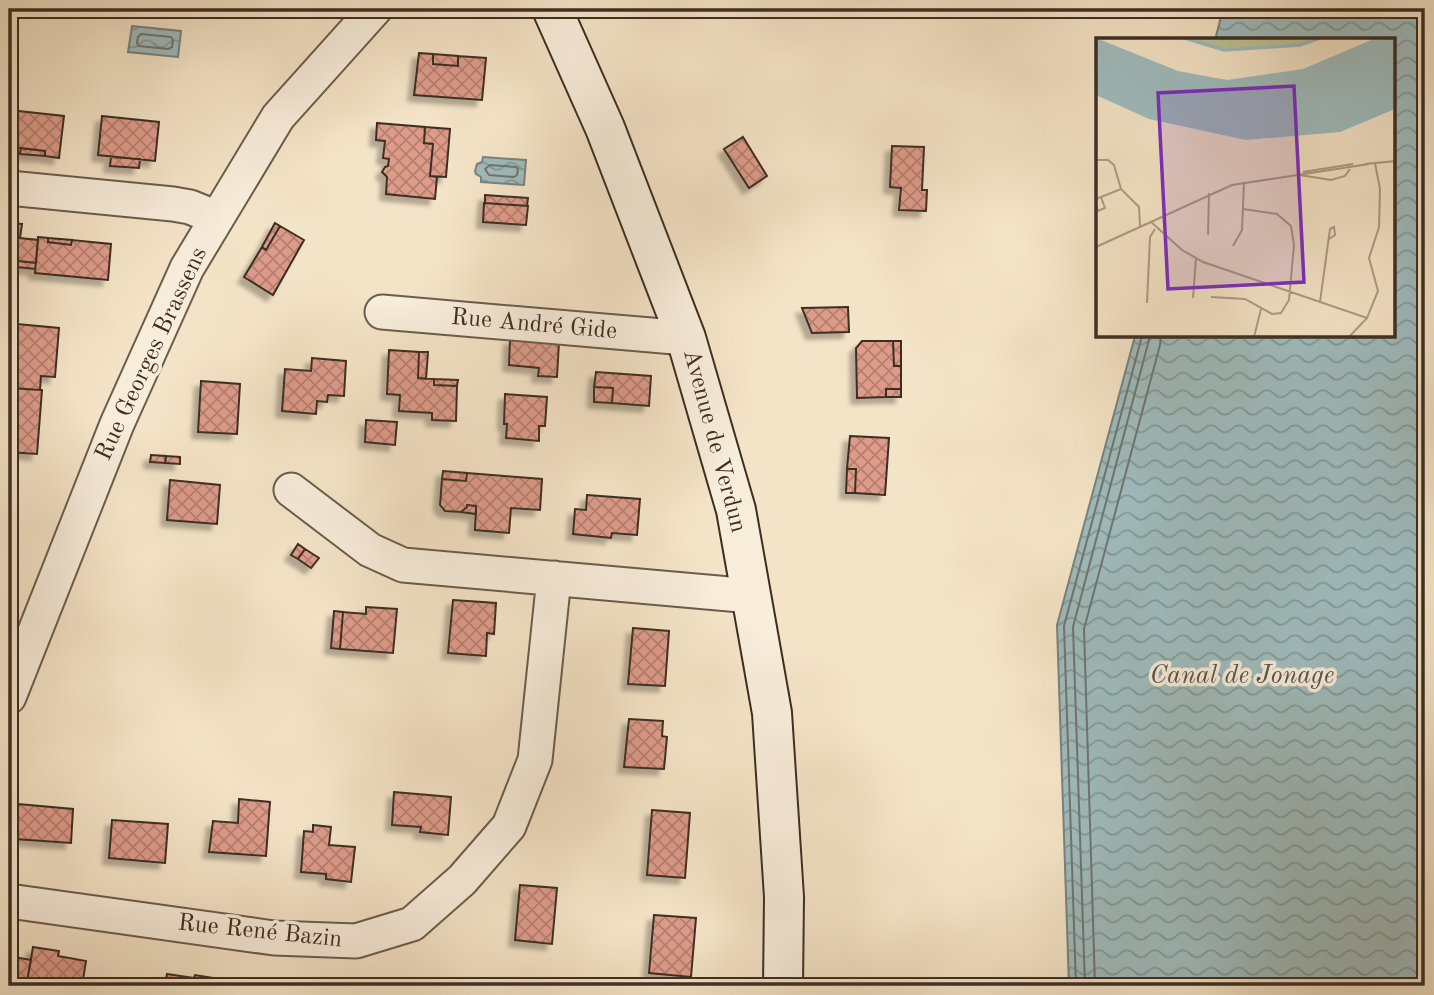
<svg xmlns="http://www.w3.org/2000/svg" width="1434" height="995" viewBox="0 0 1434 995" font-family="'Old Standard TT',serif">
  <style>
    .water { fill: url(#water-waves); stroke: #788380; stroke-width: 2 }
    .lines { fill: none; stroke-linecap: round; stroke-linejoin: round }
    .shore { stroke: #6e7570; stroke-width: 2 }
    .building { fill: url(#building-cross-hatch); stroke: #3d2e23; stroke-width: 2; filter: url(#shadow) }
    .minor-casing { stroke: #6b5c4c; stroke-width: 37 }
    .secondary-casing { stroke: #3d2e23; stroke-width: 42 }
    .minor { stroke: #f8eddb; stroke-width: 33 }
    .secondary { stroke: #f8eddb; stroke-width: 38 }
    .labels { text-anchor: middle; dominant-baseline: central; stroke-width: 7; stroke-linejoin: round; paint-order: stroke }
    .street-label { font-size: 24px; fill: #3d2e23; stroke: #f8eddb }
    .water-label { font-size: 26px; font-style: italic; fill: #56524a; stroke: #f8eddb }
    .inset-river { fill: none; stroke: #9fbcbe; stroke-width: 3.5 }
    .inset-road { fill: none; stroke: #ab9b85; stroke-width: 2 }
    .view { fill: #7b2cbf; fill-opacity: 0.15; stroke: #7b2cbf; stroke-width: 3.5 }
    .inset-edge { fill: none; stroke: #3d2e23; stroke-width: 3.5 }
  </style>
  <defs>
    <pattern id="water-waves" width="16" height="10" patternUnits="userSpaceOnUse" patternTransform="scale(1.75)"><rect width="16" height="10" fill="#9fbcbe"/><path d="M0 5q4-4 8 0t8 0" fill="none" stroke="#83999a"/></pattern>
    <pattern id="building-cross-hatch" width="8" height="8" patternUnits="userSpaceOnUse" patternTransform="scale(1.75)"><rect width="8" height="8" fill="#de9b8a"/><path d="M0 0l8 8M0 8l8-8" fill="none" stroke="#b57f70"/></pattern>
    <filter id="shadow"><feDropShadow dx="-6" dy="6" stdDeviation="2" flood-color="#0004"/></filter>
  </defs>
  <rect width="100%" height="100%" fill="#f4e4c7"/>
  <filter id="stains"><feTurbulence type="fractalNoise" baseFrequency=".00286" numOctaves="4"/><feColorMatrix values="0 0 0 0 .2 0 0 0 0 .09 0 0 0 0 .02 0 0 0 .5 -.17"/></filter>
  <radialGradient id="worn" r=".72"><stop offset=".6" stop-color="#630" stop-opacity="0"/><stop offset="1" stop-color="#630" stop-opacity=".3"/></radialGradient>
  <path class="water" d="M1223 9H1425V986H1069L1057 625 1135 336H1394V40H1215Z
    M132 26 181 31 178 57 128 52Z
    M483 157 526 160 524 185 481 182V177L476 174 475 171 477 164 482 162Z"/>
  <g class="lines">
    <path class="shore" d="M141 34 171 37 173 40 172 47 168 49 139 46 137 43 138 37Z
      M490 165 516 167 518 169 517 175 514 177 489 175 485 169Z
      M1076 986 1064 626 1142 336
      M1085 986 1073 627 1150 336
      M1095 986 1084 629 1160 345 1161 336"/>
  </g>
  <path class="building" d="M419 53 433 54V64L458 66V56L486 58 482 100 414 95Z
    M433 54 458 56V66L433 64Z
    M9 110 64 116 59 158 45 156V151L9 147Z
    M102 116 159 122 155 161 98 155Z
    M377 123 425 127 424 143 433 144 430 176 437 177 435 199 386 194 387 177 382 172 385 167 388 166 389 159 383 158 385 141 376 140Z
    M425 127 450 129 446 177 430 176 433 144 424 143Z
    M743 137 767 176 749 188 724 149Z
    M892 146 924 147 922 190H927L926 211 899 210 901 188 890 187Z
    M21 148 45 151V156L20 154Z
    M111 157 140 159 139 168 110 166Z
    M485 195 528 198 527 206 485 203Z
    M484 203 528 206 526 225 483 222Z
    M9 223 22 224 20 238 38 240 36 263 18 261 17 269 9 268Z
    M275 223 280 226 266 250 262 247Z
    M280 226 304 240 273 295 244 277 262 247 266 250Z
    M38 237 48 238V242L71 245 72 240 111 244 108 280 35 273Z
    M48 238 72 240 71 245 48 242Z
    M18 261 36 263 35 269 17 267Z
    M848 307 849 332 812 333 802 308Z
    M17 324 59 328 55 377 41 376 40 390 12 388Z
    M510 339 559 342 557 377 538 376 539 368 509 365Z
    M862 341H893L894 366H901V389H886V397L857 398 856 348Z
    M893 341H901V366H894Z
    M389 350 419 352 418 378 434 379V385L457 386 456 421 432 420V413L399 411 400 395 387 394Z
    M419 352H428L426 379 418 378Z
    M312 358 346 361 344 396 328 395 327 402 317 401 316 414 282 411 285 369 311 371Z
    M596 372 651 376 649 406 612 403 613 388 594 387Z
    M434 379 458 380 457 386 434 385Z
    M201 381 240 384 237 434 198 432Z
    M594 387 613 388 612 403 594 402Z
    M9 388 42 390 37 454 9 452Z
    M886 389H901V397H886Z
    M505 394 547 397 545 426H539V441L506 438 507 424H504Z
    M366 420 397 422 395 445 365 442Z
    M850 436 889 438 885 495 855 493 856 469H847Z
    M151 455 166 456 165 463 150 462Z
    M166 456 180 457V464L165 463Z
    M847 469H856L855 493H846Z
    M443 471 467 473 466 481 442 479Z
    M467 473 542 479 540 510 511 508 509 533 475 530 476 506 467 505V507L461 512 445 511 440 505 442 479 466 481Z
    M170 480 220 485 217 524 167 520Z
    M587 495 640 499 637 535 612 533 611 538 573 534 575 509 586 510Z
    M467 505 476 506V514L461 512 467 507Z
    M298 544 305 549 298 559 291 555Z
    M305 549 319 558 311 568 298 559Z
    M453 600 496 603 494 634 487 633 486 656 448 653Z
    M366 607 397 609 393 653 340 649 343 612 366 614Z
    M334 611 343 612 340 649 331 648Z
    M633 628 669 631 665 686 628 684Z
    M629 719 663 721 662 736 667 737 664 769 624 767Z
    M394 792 451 797 448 835 420 832 421 827 392 825Z
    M239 799 270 802 266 856 209 852 213 821 238 823Z
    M18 804 73 809 71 843 15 839Z
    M652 810 690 813 685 878 647 875Z
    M112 820 168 824 165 863 109 858Z
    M313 825 331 827 329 845 355 847 351 882 326 879V874L301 872 304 831 313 832Z
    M520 885 557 888 552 944 515 940Z
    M654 915 696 918 691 977 649 973Z
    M33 947 59 951 58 956 86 961 82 986H54L27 982Z
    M9 956 31 960 26 986H9Z
    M167 974 194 978 195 975 220 979 219 986H165Z"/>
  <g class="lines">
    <g class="minor-casing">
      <path id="minor" d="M9 188 173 204 190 207 217 218
        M382 312 686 338
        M291 490 370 550 403 565 752 596
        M9 697 117 424 187 268 278 117 375 9
        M9 901 274 938 356 941 412 924 462 880 509 826 535 760 554 578"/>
    </g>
    <g class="secondary-casing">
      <path id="secondary" d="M552 9 605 128 686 338 736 510 772 713 784 897 783 986"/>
    </g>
    <use href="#minor" class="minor"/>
    <use href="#secondary" class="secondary"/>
  </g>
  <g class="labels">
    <g class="street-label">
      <text transform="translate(534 325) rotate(5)">Rue André Gide</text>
      <text transform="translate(152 354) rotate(-65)">Rue Georges Brassens</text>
      <text transform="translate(714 441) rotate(75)">Avenue de Verdun</text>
      <text transform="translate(260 932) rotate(6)">Rue René Bazin</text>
    </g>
    <g class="water-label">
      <text x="1242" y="676">Canal de Jonage</text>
    </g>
  </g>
  <g transform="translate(1096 38)">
    <rect width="299" height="299" fill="#f4e4c7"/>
    <path d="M89 0H227L213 6 121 11Z" fill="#bbc496"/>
    <path d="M0 0 82 33 131 42 207 31 280 0H299V71L244 94 150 102 53 81 0 57Z" fill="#9fbcbe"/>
    <path class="inset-river" d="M89 0 128 12 204 7 223 0"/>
    <path class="inset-road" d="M0 122H12L18 127 25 151 43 169 44 188M269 126 300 123M207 134 257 126M204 137 235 142 249 138 254 131M0 161 25 151M0 167 2 173 9 170 5 159M54 183 86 212 107 224 271 280M112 197 113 155M137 208 146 192 148 144M0 209 136 147 273 126M115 259 149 261 176 276 185 275 193 262 198 207 195 188 181 176 147 171M97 260 100 220M224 264 234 191 238 189 239 197 233 201M51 265 54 199 59 191M158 299 165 271M253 299 271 280 282 253 273 220 283 189 284 151 279 125"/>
    <path class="view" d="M198 48 208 244 72 251 62 55Z"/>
    <rect width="299" height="299" class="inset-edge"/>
  </g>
  <rect width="1434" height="995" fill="none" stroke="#f4e4c7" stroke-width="35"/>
  <rect x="10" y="10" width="1413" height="974" fill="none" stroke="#3d2e23" stroke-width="3.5"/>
  <rect x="18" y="18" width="1399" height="960" fill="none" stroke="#3d2e23" stroke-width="2"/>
  <rect width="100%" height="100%" filter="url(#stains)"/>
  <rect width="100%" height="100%" fill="url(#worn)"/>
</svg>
